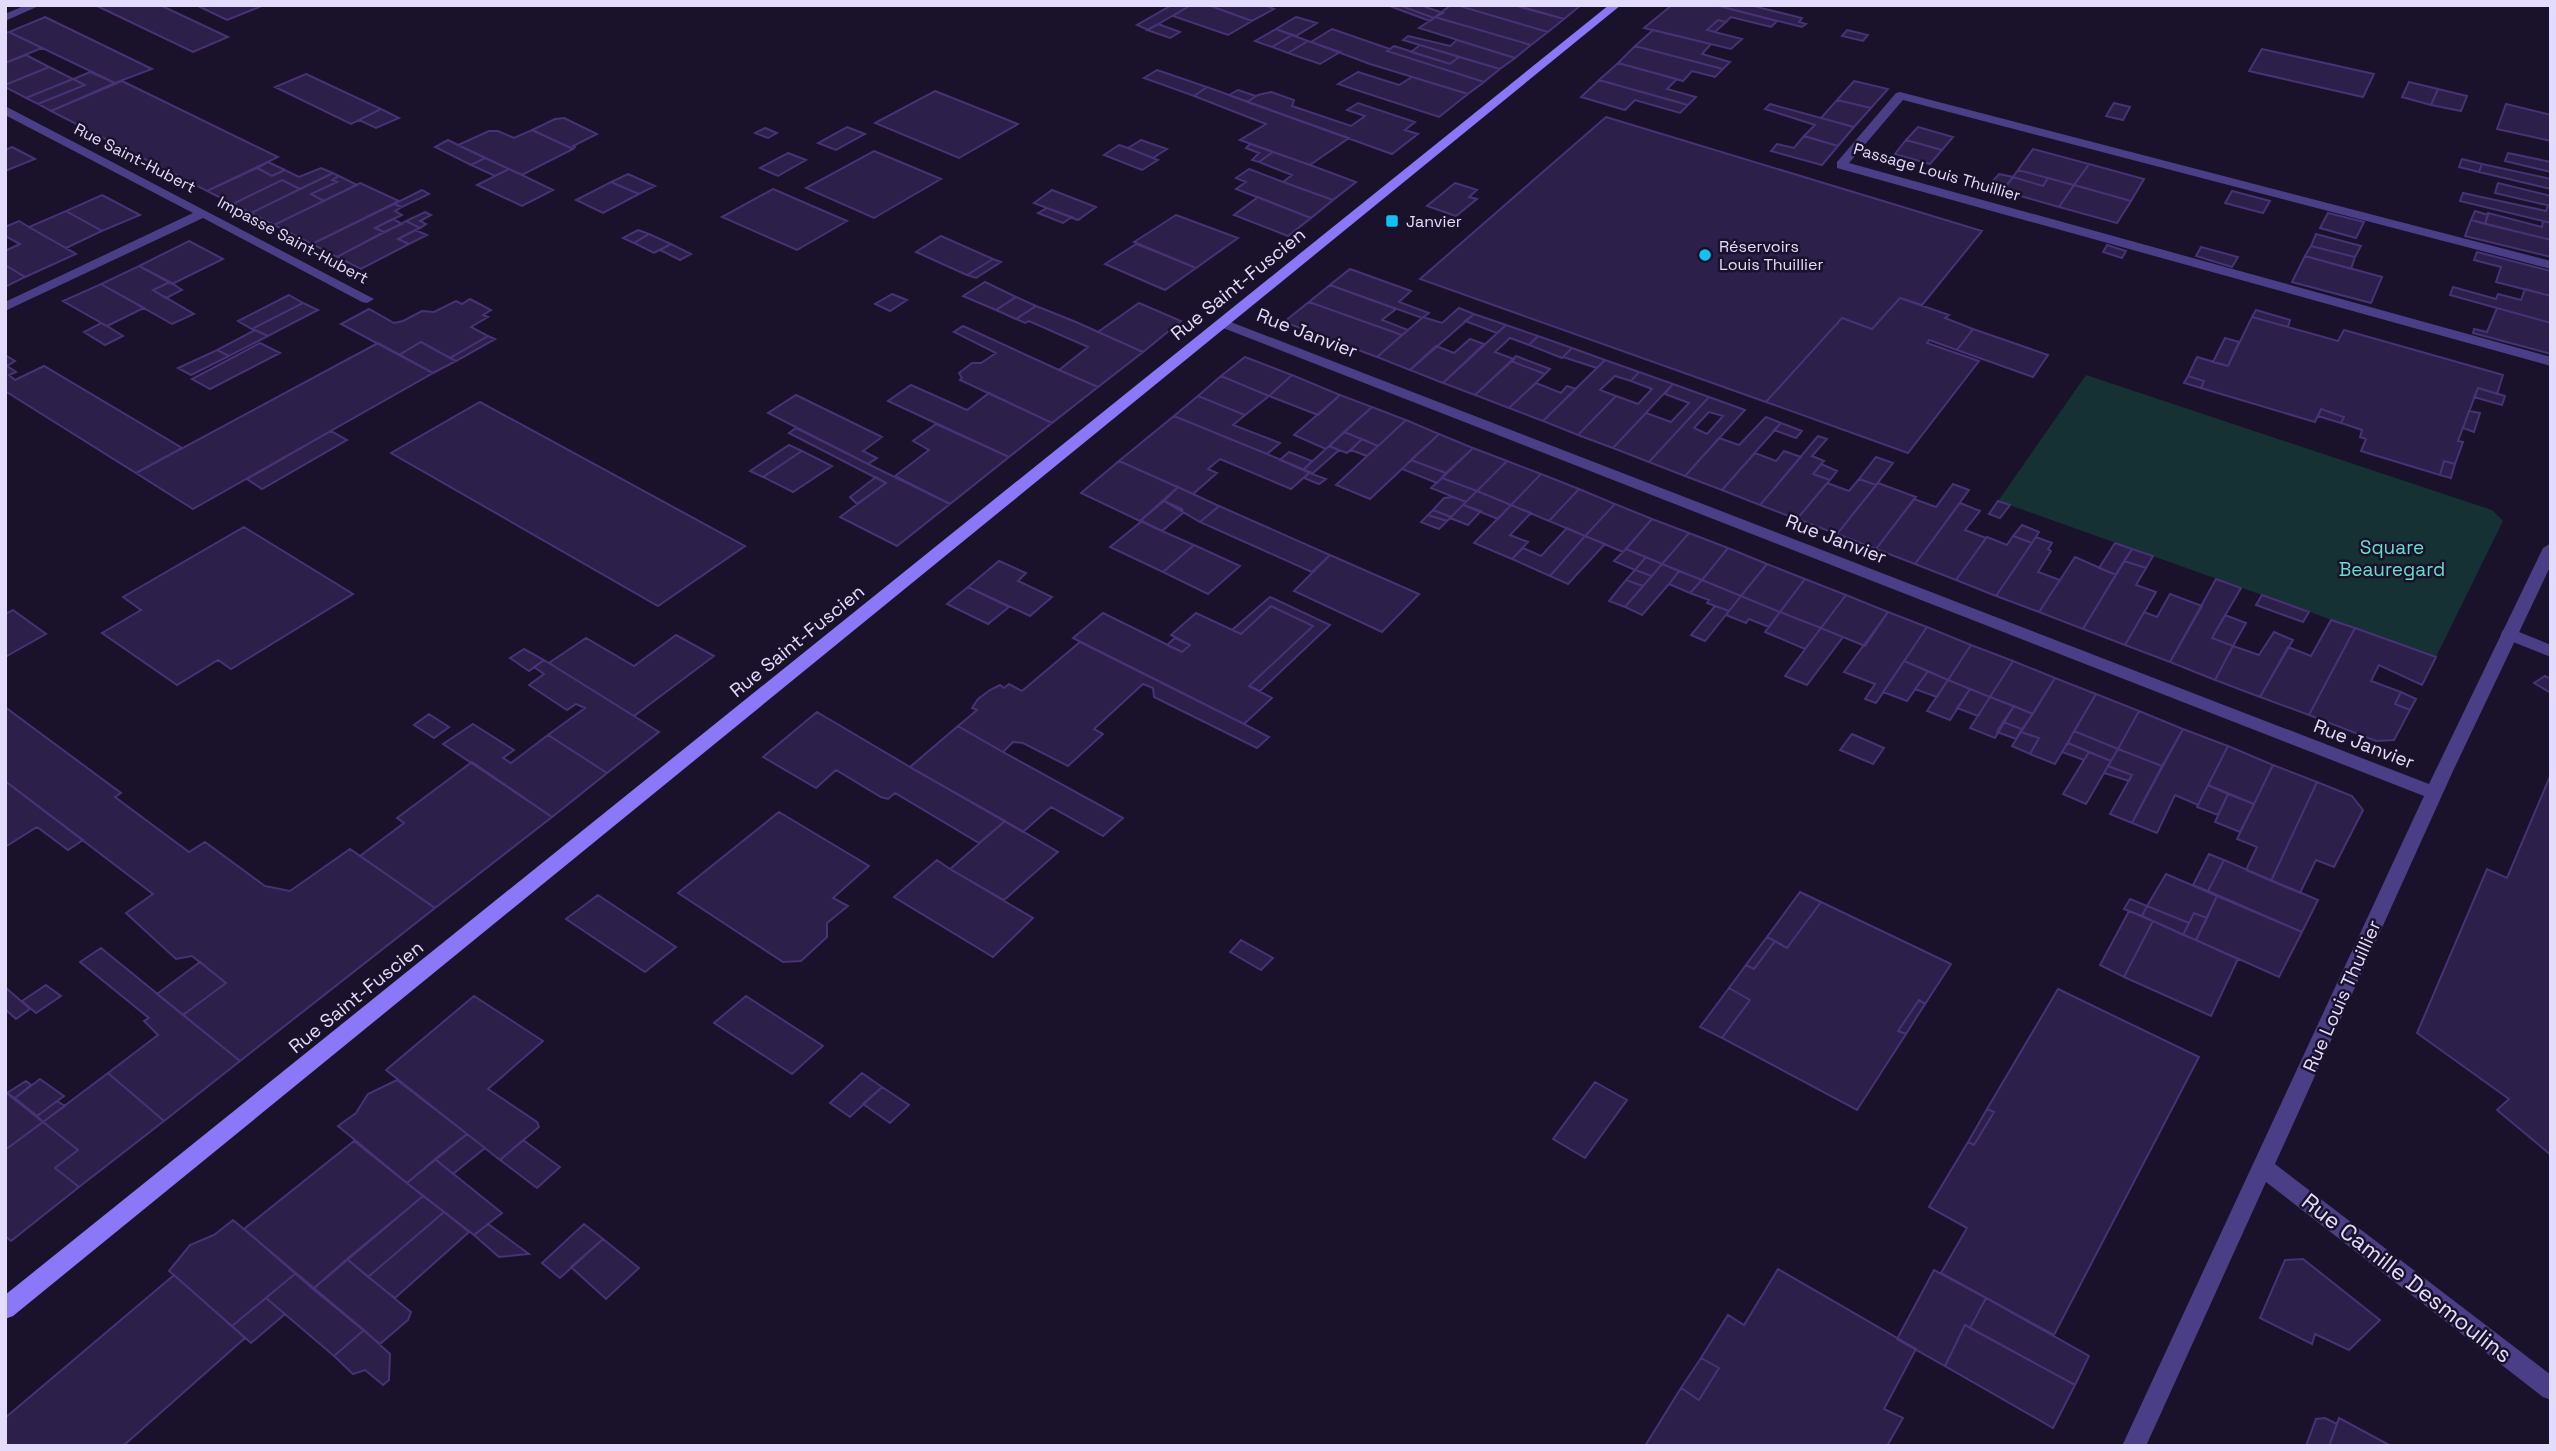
<svg xmlns="http://www.w3.org/2000/svg" width="2556" height="1451" viewBox="0 0 2556 1451" font-family="'Space Grotesk',sans-serif">
  <style>
    .green { fill: #153133 }
    .building { fill: #2c1f4a; stroke: #473275; stroke-width: 2; fill-rule: evenodd }
    .lines { fill: none; stroke-linecap: round; stroke-linejoin: round }
    .service { fill: #4a3f86; fill-rule: evenodd }
    .minor { fill: #4a3f86; fill-rule: evenodd }
    .secondary { fill: #8a78f9; fill-rule: evenodd }
    .poi-dot { fill: #11c3f4; stroke: #19122a; stroke-width: 2.5 }
    .labels { text-anchor: middle; dominant-baseline: central; stroke-width: 5; stroke-linejoin: round; paint-order: stroke }
    .far-street-label { font-size: 16px; fill: #e4dcfd; stroke: #19122a }
    .far-poi-label { font-size: 16px; fill: #e4dcfd; stroke: #19122a; text-anchor: start }
    .street-label { font-size: 19px; fill: #e4dcfd; stroke: #19122a }
    .park-label { font-size: 19px; fill: #6adccc; stroke: #19122a }
    .near-street-label { font-size: 23px; fill: #e4dcfd; stroke: #19122a }
  </style>
  <rect width="100%" height="100%" fill="#19122a"/>
  <path class="green" d="M2086 375 2492 510 2503 521 2436 657 1998 501Z"/>
  <path class="building" d="M95 5H160L228 37 193 52Z
    M196 5H261L262 6 227 20Z
    M1172 5H1191L1148 30 1137 25Z
    M1191 5H1208L1252 21 1228 35 1173 16Z
    M1208 5H1264L1274 9 1252 21Z
    M1387 5H1399L1434 18 1430 21Z
    M1399 5H1420L1443 13 1435 17 1531 45 1515 58 1419 28 1434 18Z
    M1451 5H1456L1548 32 1531 45 1435 17Z
    M1456 5H1515L1564 19 1548 32Z
    M1522 5H1581L1564 19 1520 7Z
    M1672 5H1715L1777 21 1771 27 1731 17 1726 22 1718 20 1707 30 1742 39 1731 49 1644 28Z
    M1715 5H1759L1757 7 1802 18 1799 22 1806 24 1802 27Z
    M45 17 152 69 115 83 9 32Z
    M1296 17 1317 23 1296 36 1276 29Z
    M1718 20 1726 22 1715 32 1707 30Z
    M1158 24 1180 32 1170 38 1147 30Z
    M1276 29 1292 35 1272 47 1255 41Z
    M1332 29 1390 49 1387 51 1484 82 1468 94 1370 64 1311 42Z
    M1653 30 1711 44 1702 54 1730 62 1723 69 1635 46Z
    M1847 30 1868 35 1863 41 1842 36Z
    M9 32 42 48 5 63V33Z
    M1292 35 1308 41 1288 53 1272 47Z
    M1408 36 1450 46 1457 40 1515 58 1500 69 1403 40Z
    M1308 41 1311 42 1340 52 1320 64 1288 53Z
    M1420 45 1459 57 1450 64 1411 52Z
    M1394 46 1450 64 1459 57 1500 69 1484 82 1387 51Z
    M1635 46 1723 69 1715 77 1692 71 1683 81 1618 63Z
    M2262 49 2374 74 2363 97 2249 71Z
    M26 55 49 67 5 85V63Z
    M1618 63 1677 79 1667 89 1696 97 1688 105 1599 80Z
    M49 67 73 79 26 98 5 87V85Z
    M1157 70 1207 87 1194 96 1144 78Z
    M90 72 115 83 51 111 38 104 85 85 73 79Z
    M1358 72 1399 85 1412 77 1468 94 1439 117 1338 84Z
    M306 74 381 109 351 124 275 87Z
    M73 79 85 85 38 104 26 98Z
    M1599 80 1688 105 1680 113 1635 100 1625 110 1581 97Z
    M122 81 278 157 207 191 51 111Z
    M1854 81 1888 89 1871 108 1837 100Z
    M2409 82 2438 89 2431 105 2402 97Z
    M1207 87 1229 95 1349 138 1310 165 1240 140 1266 124 1194 96Z
    M2438 89 2467 96 2461 111 2431 105Z
    M1238 90 1256 96 1247 102 1229 95Z
    M935 91 1018 124 959 158 875 123Z
    M1271 92 1294 100 1292 106 1351 126 1365 116 1347 110 1358 103 1415 122 1405 130 1418 134 1392 154 1247 102 1258 95Z
    M1837 100 1871 108 1854 127 1821 118Z
    M2114 103 2130 107 2123 120 2106 116Z
    M1770 104 1821 118 1854 127 1838 146 1804 136 1815 125 1765 109Z
    M2506 104 2551 115V141L2497 129Z
    M381 109 399 118 376 128 359 120Z
    M1606 117 1982 231 1922 305 1900 298 1872 329 1842 318 1766 402 1420 279Z
    M564 118 597 134 573 146 575 147 573 149 532 130 555 119Z
    M847 127 865 134 836 150 818 143Z
    M1918 127 1953 137 1942 150 1906 140Z
    M765 128 777 133 768 138 755 133Z
    M532 130 573 149 522 175 458 145 489 131H498L514 138Z
    M1804 136 1838 146 1822 165 1771 151 1777 144 1794 148Z
    M448 140 458 145 485 158 471 165 435 147Z
    M1141 140 1167 149 1153 158 1128 148Z
    M1906 140 1942 150 1930 164 1895 154Z
    M1250 144 1273 152 1259 162 1252 160 1259 153 1246 148Z
    M1119 145 1128 148 1158 160 1142 170 1104 155Z
    M12 147 35 159 5 171V150Z
    M2033 149 2089 164 2074 185 2018 170Z
    M874 151 941 179 874 218 806 188Z
    M1273 152 1310 165 1356 182 1333 200 1283 182 1292 175 1259 162Z
    M788 153 806 160 778 176 760 168Z
    M2508 153 2551 162V172L2505 161Z
    M485 158 509 169 495 176 471 165Z
    M2462 159 2482 164 2479 172 2459 167Z
    M268 162 285 170 272 176 257 168Z
    M2089 164 2144 179 2131 201 2074 185Z
    M2482 164 2551 179V189L2479 172Z
    M257 168 272 176 285 170 299 177 321 168 333 173 300 189 282 180 233 204 207 191Z
    M509 169 522 175 553 190 522 206 477 185Z
    M1249 169 1283 182 1333 200 1311 218 1236 189 1246 182 1236 178Z
    M2018 170 2048 178 2043 186 2013 177Z
    M333 173 339 176 332 180 337 182 311 194 324 201 274 225 251 213Z
    M628 174 655 186 639 194 611 182Z
    M1999 174 2013 177 2005 187 1991 183Z
    M339 176 357 185 324 201 311 194 337 182 332 180Z
    M2013 177 2043 186 2048 178 2074 185 2059 207 2003 191Z
    M282 180 300 189 251 213 233 204Z
    M611 182 639 194 603 213 576 200Z
    M360 183 399 201 312 244 274 225Z
    M1455 183 1477 190 1469 197 1477 199 1456 216 1427 206Z
    M2498 183 2551 196V206L2495 193Z
    M2074 185 2131 201 2117 223 2059 207Z
    M773 189 847 221 797 250 722 217Z
    M422 190 429 194 402 207 394 204Z
    M1052 190 1096 207 1078 220 1034 203Z
    M2232 191 2270 201 2263 213 2225 203Z
    M2463 193 2546 211 2548 205 2551 206V223L2460 201Z
    M102 195 140 215 102 231 66 211Z
    M1258 197 1311 218 1288 236 1234 215Z
    M394 204 402 207 395 211 402 215 375 228 384 232 337 257 312 244Z
    M1047 208 1072 217 1063 223 1038 213Z
    M66 211 102 231 66 248 29 227Z
    M2475 211 2488 215 2485 224 2471 220Z
    M425 212 431 215 420 221 426 224 420 228 406 221Z
    M2328 213 2364 222 2356 238 2320 228Z
    M2488 213 2542 227 2543 221 2551 223V240L2485 224Z
    M1176 215 1238 238 1196 268 1134 242Z
    M393 219 402 224 384 232 375 228Z
    M2471 220 2551 240V257L2465 236Z
    M19 221 29 227 76 254 25 277 5 265V251L20 244 5 236V227Z
    M406 221 420 228 398 239 409 244 361 269 337 257Z
    M415 230 427 235 409 244 398 239Z
    M638 230 649 234 634 243 623 238Z
    M649 234 671 244 654 253 634 243Z
    M2316 234 2361 246 2355 257 2311 246Z
    M941 236 993 259 967 275 916 252Z
    M189 241 223 259 172 284 139 266Z
    M671 244 691 254 680 260 660 250Z
    M1136 244 1152 250 1196 268 1165 290 1105 264Z
    M2107 245 2126 251 2122 258 2103 252Z
    M2311 246 2355 257 2351 269 2305 256Z
    M2201 247 2238 257 2232 267 2196 256Z
    M2477 252 2551 271V296L2496 282 2501 267 2474 260Z
    M2305 256 2382 277 2371 303 2292 282Z
    M993 259 1001 262 976 278 967 275Z
    M5 265 25 277 5 287Z
    M139 266 170 282 153 290 194 314 172 324 101 284Z
    M1350 269 1411 291 1399 302 1429 313 1422 318 1330 285Z
    M170 282 182 290 166 298 153 290Z
    M985 282 1016 297 996 310 963 296Z
    M101 284 144 308 107 326 63 301Z
    M1330 285 1396 309 1382 320 1408 330 1402 335 1309 302Z
    M2453 287 2496 299 2498 294 2521 300 2525 289 2551 296V323L2450 295Z
    M892 294 907 300 890 311 875 304Z
    M289 295 303 303 252 329 238 321Z
    M1016 297 1036 306 1016 319 996 310Z
    M1900 298 1949 315 1945 318 1973 329 1957 350 1929 340 1927 343 1979 361 1908 453 1766 402 1842 318 1872 329Z
    M470 299 491 310 483 315 488 317 471 327 488 336 450 358 421 342 399 355 341 324 369 309 394 323 403 321 422 311 434 312 456 301 462 304Z
    M1309 302 1402 335 1377 357 1284 322Z
    M303 303 318 310 268 336 252 329Z
    M1139 303 1181 321 1143 352 1098 332Z
    M1036 306 1076 322 1143 352 1098 387 1059 370 1088 347 1029 321 1025 323 1016 319Z
    M1459 308 1474 314 1410 370 1377 357 1423 317 1442 323Z
    M2497 308 2551 323V354L2473 333 2474 329 2487 332Z
    M2256 310 2290 320 2288 327 2252 317Z
    M1474 314 1506 325 1497 333 1465 321Z
    M2252 317 2338 341 2344 330 2503 375 2497 394 2478 388 2458 441 2463 442 2455 464 2444 461 2440 475 2361 451 2366 439 2360 437 2362 430 2341 423 2344 417 2321 409 2315 422 2201 388 2204 381 2188 376 2197 357 2228 366Z
    M101 323 107 326 123 336 105 345 84 332Z
    M1506 325 1538 336 1529 345 1510 338 1495 352 1514 359 1475 395 1443 383Z
    M963 326 1059 370 1098 387 1052 423 960 380 962 378 959 373 972 363H981L996 353 954 332Z
    M1973 329 2048 355 2033 377 1957 350Z
    M255 330 268 336 229 356 217 350Z
    M488 336 495 339 456 361 450 358Z
    M1538 336 1572 348 1562 358 1529 345Z
    M2225 338 2239 342 2228 366 2213 362Z
    M1470 339 1484 344 1443 383 1410 370 1436 346 1454 353Z
    M421 342 450 358 456 361 433 373 399 355Z
    M260 343 280 353 210 389 192 379Z
    M378 343 433 373 193 509 136 473Z
    M1572 348 1605 360 1597 368 1563 357Z
    M217 350 229 356 191 375 178 368Z
    M5 355 15 361 7 366 16 372 9 375 15 380 44 366 182 448 136 473 5 391Z
    M1516 356 1550 369 1545 374 1511 361Z
    M1245 357 1292 375 1269 396 1221 376Z
    M1605 360 1639 372 1631 381 1615 376 1600 390 1616 396 1578 435 1543 421Z
    M1511 361 1545 374 1509 408 1475 395Z
    M1639 372 1673 384 1613 448 1578 435 1616 396 1638 404 1652 389 1631 381Z
    M1292 375 1340 395 1318 415 1269 396Z
    M1221 376 1269 396 1245 415 1198 396Z
    M2188 376 2204 381 2201 388 2184 383Z
    M1536 383 1561 393 1567 386 1576 389 1543 421 1509 408Z
    M1673 384 1709 397 1649 462 1613 448 1646 413 1671 422 1689 403 1665 394Z
    M911 385 967 410 989 393 1052 423 1009 457 888 401Z
    M2478 388 2505 396 2502 405 2474 397Z
    M796 395 882 437 863 451 877 458 868 464 768 413Z
    M1340 395 1372 407 1326 449 1294 435Z
    M1198 396 1245 415 1233 425 1280 443 1267 454 1174 416Z
    M1709 397 1745 410 1685 476 1649 462ZM1709 412 1723 416 1707 434 1694 428Z
    M480 402 745 546 658 606 391 453Z
    M1372 407 1406 420 1378 446 1344 432Z
    M2321 409 2344 417 2341 423 2318 416Z
    M2469 411 2480 413 2474 432 2463 428Z
    M1174 416 1267 454 1310 472 1291 489 1220 459 1208 469 1217 473 1193 494 1119 461Z
    M1766 417 1781 423 1722 490 1685 476 1719 438 1739 445Z
    M1406 420 1439 434 1370 499 1336 485Z
    M1781 423 1802 431 1796 438 1774 430Z
    M936 424 1009 457 950 504 895 476 929 450 913 441Z
    M796 428 868 464 950 504 897 546 840 517 886 483 789 433Z
    M331 431 347 440 262 489 247 479Z
    M1344 432 1362 439 1347 453 1329 446Z
    M1439 434 1473 448 1446 473 1411 460Z
    M1818 436 1827 439 1812 456 1824 461 1813 474 1830 480 1797 519 1760 505Z
    M1362 439 1378 446 1367 456 1351 450Z
    M789 445 802 451 763 477 750 471Z
    M1329 446 1339 450 1312 474 1303 470Z
    M1473 448 1507 461 1477 491 1442 478Z
    M802 451 832 466 793 492 763 477Z
    M1784 451 1801 457 1760 505 1722 490 1755 453 1776 461Z
    M1289 452 1312 461 1303 470 1280 460Z
    M1876 457 1893 463 1876 485 1859 479Z
    M1411 460 1446 473 1437 483 1402 469Z
    M1119 461 1178 487 1140 521 1081 493Z
    M1507 461 1541 474 1511 505 1477 491Z
    M2444 461 2455 464 2451 478 2440 475Z
    M1821 464 1837 471 1830 480 1813 474Z
    M1310 472 1312 474 1326 479 1319 484 1304 478Z
    M1541 474 1579 489 1549 521 1511 505Z
    M876 477 886 483 857 504 850 497Z
    M1442 478 1477 491 1466 502 1431 488Z
    M1859 479 1876 485 1837 534 1797 519 1827 483 1849 491Z
    M1878 483 1916 497 1876 549 1837 534Z
    M1953 484 1969 490 1915 564 1876 549 1914 499 1936 507Z
    M1178 487 1193 494 1219 506 1200 522 1164 501Z
    M1579 489 1615 504 1585 536 1549 521Z
    M1477 491 1511 505 1498 519 1463 505Z
    M1453 497 1466 502 1451 517 1433 510 1444 498Z
    M1164 501 1182 509 1183 513 1162 531 1140 521Z
    M1998 501 2010 505 2000 518 1989 514Z
    M1960 503 1980 511 1965 530 1986 538 1956 580 1915 564Z
    M1615 504 1652 519 1623 552 1585 536Z
    M1463 505 1481 511 1468 525 1450 518Z
    M1511 505 1531 513 1510 535 1528 542 1512 559 1474 543Z
    M1219 506 1330 555 1312 572 1200 522Z
    M1433 510 1451 517 1447 521 1428 515Z
    M1428 515 1447 521 1439 529 1421 522Z
    M1652 519 1689 533 1662 564 1626 549Z
    M1142 521 1162 531 1194 545 1163 572 1110 547Z
    M2022 525 2039 532 2032 543 2013 536Z
    M244 527 353 594 231 669 218 660 177 685 102 633 141 610 123 597Z
    M1567 528 1585 536 1550 576 1512 559 1523 548 1541 556Z
    M1689 533 1728 548 1702 580 1662 564Z
    M1585 536 1605 544 1568 584 1550 576Z
    M2013 536 2032 543 1996 596 1956 580 1987 537 2007 545Z
    M2036 537 2052 543 2048 549 2051 551 2038 572 2060 580 2039 612 1996 596Z
    M2115 543 2132 549 2116 575 2099 568Z
    M1194 545 1240 566 1208 594 1163 572Z
    M1728 548 1767 564 1741 596 1702 580Z
    M1626 549 1646 557 1635 570 1614 561Z
    M2132 549 2153 556 2146 568 2124 561Z
    M1330 555 1419 594 1382 632 1294 591Z
    M1646 557 1662 564 1652 576 1635 570Z
    M2075 557 2116 575 2083 629 2039 612Z
    M999 561 1026 573 1018 581 1052 597 1030 616 968 587Z
    M2124 561 2146 568 2136 585 2156 592 2125 645 2083 629Z
    M1662 564 1679 571 1669 584 1642 615 1625 607Z
    M1767 564 1805 579 1780 612 1741 596Z
    M1635 570 1652 576 1643 586 1626 580Z
    M1679 571 1702 580 1690 593 1669 584Z
    M1805 579 1846 595 1821 628 1780 612Z
    M2216 579 2241 588 2212 638 2233 646 2215 680 2170 662Z
    M1626 580 1643 586 1625 607 1609 601Z
    M1702 580 1741 596 1729 611 1707 603 1709 600 1690 593Z
    M968 587 1009 607 988 624 947 604Z
    M2170 594 2202 606 2170 662 2125 645 2144 612 2157 617Z
    M1846 595 1888 612 1865 646 1821 628Z
    M2262 595 2309 612 2303 622 2256 605Z
    M1741 596 1780 612 1769 627 1749 619 1746 623 1726 615Z
    M1270 597 1330 625 1260 691 1249 686 1313 626 1271 606 1241 634 1232 630Z
    M1271 606 1313 626 1249 686 1272 698 1244 724 1073 638 1103 613 1182 652 1190 645 1171 635 1196 613 1241 634Z
    M1715 606 1729 611 1705 641 1691 635Z
    M13 610 46 634 5 657V614Z
    M1780 612 1821 628 1805 649 1765 632Z
    M1888 612 1927 627 1876 703 1865 699 1875 684 1844 672Z
    M2225 615 2246 623 2233 646 2212 638Z
    M2331 620 2355 628 2309 715 2260 697 2288 647 2311 656Z
    M1927 627 1971 645 1948 680 1904 661Z
    M1821 628 1843 637 1807 685 1785 676Z
    M2355 628 2436 657 2422 685 2379 665 2371 681 2401 692 2395 704 2410 710 2394 740 2376 741 2309 715Z
    M2274 632 2293 640 2260 697 2215 680 2233 646 2259 655Z
    M676 635 714 656 634 716 549 663 586 638 634 666Z
    M1175 638 1190 645 1182 652 1167 645Z
    M1080 642 1244 724 1269 737 1257 748 1154 697 1153 688 1143 684 1094 729 1103 734 1068 766 1023 743 1013 742 1003 752 958 726 977 710 972 708 978 699 990 690 1000 685 1004 688 1009 684 1022 691Z
    M1971 645 2013 661 1990 697 1948 680Z
    M524 649 544 660 529 671 510 658Z
    M544 660 634 716 659 732 607 773 548 735 585 708 576 704 567 710 529 685 544 674 534 667Z
    M1904 661 1928 671 1907 701 1883 692Z
    M2013 661 2055 678 2033 714 1990 697Z
    M1928 671 1948 680 1937 697 1915 689Z
    M2545 676 2551 679V693L2534 683Z
    M2055 678 2096 694 2055 764 2030 754 2039 738 2021 732Z
    M1948 680 1970 689 1950 720 1927 711Z
    M1970 689 1990 697 1978 716 1957 708Z
    M2401 692 2416 699 2410 710 2395 704Z
    M2096 694 2139 711 2118 749 2074 731Z
    M1990 697 2014 706 1995 738 1970 728Z
    M2014 706 2033 714 2022 729 2003 722Z
    M5 707 121 793 115 797 189 852 205 842 265 886 290 891 350 849 435 908 240 1061 183 1015 226 983 192 956 176 959 126 913 153 894 5 781Z
    M2139 711 2183 729 2162 766 2118 749Z
    M817 712 910 767 1005 821 979 843 895 793 888 799 881 797 836 770 816 788 763 757Z
    M429 714 449 727 434 738 414 725Z
    M2003 722 2022 729 2016 739 1997 732Z
    M473 724 514 750 503 758 511 763 548 735 607 773 552 817 443 744Z
    M958 726 1003 752 1123 818 1103 836 1051 807 1023 832 910 767Z
    M2183 729 2228 746 2198 805 2175 795 2157 833 2132 823Z
    M2074 731 2118 749 2111 761 2068 743Z
    M2021 732 2039 738 2030 754 2012 746Z
    M1852 734 1884 748 1873 764 1840 750Z
    M2068 743 2089 752 2084 760 2062 752Z
    M2228 746 2273 765 2254 804 2208 785Z
    M2118 749 2162 766 2132 823 2110 814 2132 775 2108 766Z
    M2089 752 2111 761 2086 804 2063 794Z
    M472 762 552 817 435 908 360 856 404 823 397 818Z
    M2273 765 2317 782 2271 881 2246 870 2257 847 2237 839Z
    M2108 766 2132 775 2129 781 2104 773Z
    M2551 774V1155L2497 1110 2509 1099 2417 1033 2487 869 2507 878Z
    M5 781 83 840 68 850 37 827 5 847Z
    M2317 782 2352 796 2363 810 2334 867 2316 860 2300 893 2271 881Z
    M2208 785 2228 794 2218 815 2197 807Z
    M2228 794 2254 804 2240 832 2215 822Z
    M779 812 869 866 833 898 848 906 827 923V937L801 961 783 962 678 893Z
    M1005 821 1058 852 1004 900 950 869Z
    M2209 854 2224 860 2208 891 2193 885Z
    M937 860 950 869 1033 918 993 957 894 897Z
    M2224 860 2318 900 2302 932 2208 891Z
    M2166 874 2217 896 2207 918 2194 913 2189 923 2147 906Z
    M1800 892 1821 902 1787 948 1767 937Z
    M598 895 676 947 645 972 566 919Z
    M2217 896 2302 932 2279 977 2196 940Z
    M2130 899 2147 906 2142 916 2124 909Z
    M1821 902 1951 964 1925 1004 1919 1000 1898 1031 1906 1034 1857 1110 1722 1038 1750 1000 1729 988 1746 965 1754 969 1775 941 1787 948Z
    M2147 906 2189 923 2183 935 2142 916Z
    M2129 911 2153 921 2124 977 2100 965Z
    M2194 913 2207 918 2196 940 2183 935Z
    M2153 921 2238 959 2211 1016 2124 977Z
    M1767 937 1775 941 1754 969 1746 965Z
    M1241 940 1273 958 1261 970 1230 952Z
    M101 948 240 1061 164 1121 108 1073 158 1035 144 1021 149 1018 80 962Z
    M200 962 226 983 183 1015 157 994Z
    M46 985 61 996 36 1013 22 1001Z
    M5 987 30 1009 16 1019 5 1009Z
    M1729 988 1750 1000 1722 1038 1700 1027Z
    M2058 989 2199 1057 2054 1335 1941 1273 1967 1228 1929 1207 1968 1142 1974 1145 1994 1112 1987 1109Z
    M474 996 543 1041 488 1089 537 1122 539 1127 500 1160 386 1070Z
    M746 996 823 1046 792 1074 714 1023Z
    M1919 1000 1925 1004 1906 1034 1898 1031Z
    M108 1073 164 1121 79 1187 55 1168 78 1150 43 1122Z
    M862 1073 882 1087 850 1117 830 1103Z
    M40 1079 64 1096 37 1116 15 1098Z
    M397 1080 467 1134 407 1183 338 1126 356 1113 368 1094Z
    M26 1081 31 1085 15 1098 7 1093Z
    M1595 1082 1627 1100 1585 1158 1553 1139Z
    M882 1087 909 1105 890 1123 863 1104Z
    M5 1092 43 1122 5 1150Z
    M57 1101 65 1106 43 1122 37 1116Z
    M1987 1109 1994 1112 1974 1145 1968 1142Z
    M43 1122 78 1150 55 1168 79 1187 11 1241 5 1236V1150Z
    M467 1134 485 1148 453 1174 435 1159Z
    M523 1140 560 1167 537 1188 500 1160Z
    M354 1141 423 1196 313 1289 244 1229Z
    M435 1159 502 1213 474 1235 407 1183Z
    M423 1196 444 1212 368 1277 347 1259Z
    M444 1212 469 1232 395 1298 368 1277Z
    M233 1220 296 1273 232 1326 169 1271 190 1245 214 1235Z
    M488 1224 529 1254 499 1257 474 1235Z
    M584 1224 603 1239 560 1278 542 1263Z
    M603 1239 639 1268 606 1299 571 1267Z
    M347 1259 411 1312 408 1320 380 1344 313 1289Z
    M2303 1259 2380 1320 2349 1350 2315 1334 2312 1344 2260 1318 2285 1260Z
    M1778 1269 1916 1349 1884 1409 1903 1418 1887 1446H1645L1681 1388 1699 1400 1719 1368 1701 1358 1728 1315 1744 1325Z
    M1934 1270 1986 1298 1970 1328 1965 1325 1945 1366 1897 1339Z
    M296 1273 364 1330 334 1356 266 1298Z
    M174 1275 245 1338 123 1446H5V1418Z
    M266 1298 285 1314 251 1343 232 1326Z
    M1986 1298 2089 1356 2075 1385 1970 1328Z
    M1965 1325 2075 1385 2053 1428 1945 1366Z
    M364 1330 390 1354 389 1380 383 1385 365 1370 353 1374 334 1356Z
    M1701 1358 1719 1368 1699 1400 1681 1388Z
    M2325 1418 2337 1424 2329 1446H2306L2316 1419Z
    M2339 1418 2391 1446H2329Z"/>
  <g class="lines">
    <path class="service" d="M1900 92 2551 261V269L1903 100 1849 163 2551 357V366L1837 168V162L1896 93Z
      M2509 628 2551 645V657L2503 638 2501 634 2503 630Z"/>
    <path class="minor" d="M26 5H41L5 21V14Z
      M5 106 374 299 367 303 362 302 203 218 5 311V302L193 213 5 115Z
      M1223 319 2429 784 2543 548 2551 543V565L2453 771 2275 1164 2551 1375V1400L2543 1397 2266 1182 2146 1446H2122L2424 796 1218 326 1216 323Z"/>
    <path class="secondary" d="M1609 5H1621L13 1316 5 1319V1295Z"/>
  </g>
  <g class="poi-dot">
    <rect x="1385" y="214" width="14" height="14" rx="3.5"/>
    <circle cx="1705" cy="255" r="7"/>
  </g>
  <g class="labels">
    <g class="far-street-label">
      <text transform="translate(135 158) rotate(27)">Rue Saint-Hubert</text>
      <text transform="translate(1937 172) rotate(16)">Passage Louis Thuillier</text>
      <text transform="translate(293 240) rotate(28)">Impasse Saint-Hubert</text>
    </g>
    <g class="far-poi-label">
      <text x="1406" y="221">Janvier</text>
      <text x="1719" y="246">Réservoirs<tspan x="1719" dy="18">Louis Thuillier</tspan></text>
    </g>
    <g class="street-label">
      <text transform="translate(1238 284) rotate(-39)">Rue Saint-Fuscien</text>
      <text transform="translate(1307 333) rotate(21)">Rue Janvier</text>
      <text transform="translate(1836 539) rotate(21)">Rue Janvier</text>
      <text transform="translate(797 641) rotate(-39)">Rue Saint-Fuscien</text>
      <text transform="translate(2364 744) rotate(21)">Rue Janvier</text>
      <text transform="translate(2342 996) rotate(-66)">Rue Louis Thuillier</text>
      <text transform="translate(356 997) rotate(-39)">Rue Saint-Fuscien</text>
    </g>
    <g class="park-label">
      <text x="2392" y="547">Square<tspan x="2392" dy="22">Beauregard</tspan></text>
    </g>
    <g class="near-street-label">
      <text transform="translate(2407 1278) rotate(38)">Rue Camille Desmoulins</text>
    </g>
  </g>
  <rect width="2556" height="1451" fill="none" stroke="#e4dcfd" stroke-width="14"/>
</svg>
